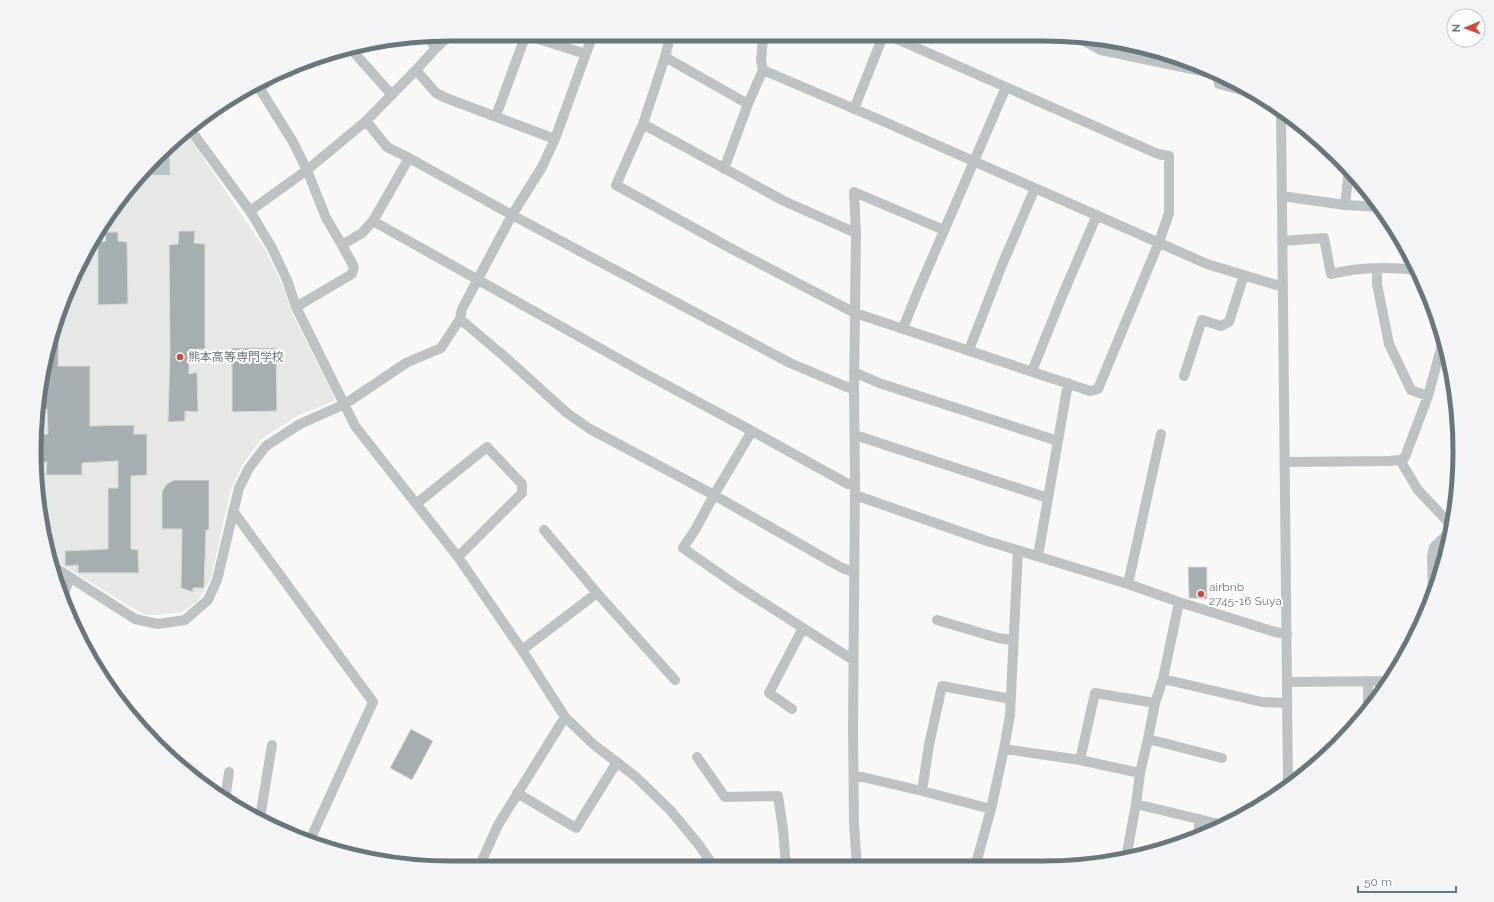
<svg xmlns="http://www.w3.org/2000/svg" width="1494" height="902" viewBox="0 0 1494 902" font-family="Raleway,'Noto Sans JP',sans-serif">
  <style>
    .built { fill: #e6e8e6 }
    .water { fill: #b7c4c7 }
    .building { fill: #a5afb2; stroke: #dadad8 }
    .lines { fill: none; stroke-linecap: round; stroke-linejoin: round }
    .street { stroke: #bdc3c5; stroke-width: 10 }
    .poi-dot { fill: #d64539; stroke: #fff; stroke-width: 1.5 }
    .labels { text-anchor: middle; dominant-baseline: central; stroke-width: 4; stroke-linejoin: round; paint-order: stroke }
    .poi-label { font-size: 12px; fill: #66787e; stroke: #fff; text-anchor: start }
    .rim { fill: none; stroke: #66787e; stroke-width: 5 }
  </style>
  <rect width="100%" height="100%" fill="#f8f8f6"/>
  <path class="built" d="M185 131 266 251 284 289 292 313 334 396V401L297 416 261 439 241 467 230 492 211 578 197 602 182 612 158 615 143 614 49 557 42 532 34 451 38 396 56 317 104 219 156 156Z"/>
  <path class="water" d="M169 145 170 175H140L156 156Z"/>
  <path class="building" d="M179 231H195L194 243 205 244V349L189 350V374L197 372 198 412 185 411V421L168 422 170 350 169 245 178 244Z
    M105 232H118V241L127 242 128 304 98 305V242L106 241Z
    M54 325 59 326 58 366H90V426L134 425V434H147V475L131 476V549L138 550 139 573H78V565L65 566V551L108 549V488H118V461L82 463V475H46L47 462 39 463 38 434H48L47 409H37L38 396Z
    M232 348H276L277 411 232 412Z
    M174 480H209V530H206L204 588H193V592L181 588 182 529H162V491L167 484Z
    M1188 567H1207V599L1189 598Z
    M411 729 433 741 412 780 390 768Z"/>
  <g class="lines">
    <path class="street" d="M1073 35 1101 50 1211 73
      M762 36 763 39 761 60 763 70 878 119 1207 264 1283 287
      M428 37 436 48
      M532 37 586 54
      M592 37 555 139 542 167 512 215 462 309 460 319 505 357 567 413 590 429 714 495 695 530 683 548 736 585 853 660
      M670 37 665 57 643 124 784 201 856 233
      M350 48 392 95
      M665 57 748 104 763 70
      M416 70 436 48 448 37
      M276 73 260 89 293 142 307 170 366 121 387 147 409 158
      M1218 76 1219 84 1249 92
      M854 109 883 36
      M1281 109 1288 786
      M496 116 525 37
      M366 121 416 70 436 93 446 98 555 139
      M643 124 616 185 732 249 855 313 1090 391 1098 389 1159 242 1169 213V156L1158 154 890 36
      M189 128 250 211 272 248 287 280 296 307 355 426 458 557 522 650 565 717 593 744 636 777 671 811 699 845 714 867
      M724 169 748 104
      M1282 196 1345 205 1380 207
      M1345 205 1349 170
      M250 211 307 170 326 218 342 245
      M373 221 646 374 752 431 714 495 842 568 854 572
      M1282 241 1324 238 1331 274C1359 267 1389 267 1417 270
      M1377 269V284L1389 344 1411 390 1428 396 1405 457 1400 460
      M296 307 352 274 354 267 342 245 362 233 373 221 409 158 512 215 790 363 854 390
      M903 328 918 291 1006 87
      M969 350 1002 265 1035 188
      M1032 371 1063 294 1097 215
      M854 372 879 383 1058 441
      M1184 376 1202 320 1221 326 1229 322 1244 275
      M1428 396 1443 341
      M752 431 848 484H855
      M855 435 1048 498
      M1285 462 1389 461 1400 460 1418 490 1453 527
      M855 495 984 540 1128 584 1179 602 1275 632 1287 634
      M416 504 487 447 522 484V493L458 557
      M233 511 373 702 309 842
      M544 530 597 593
      M1018 550 1010 715 1004 749 1080 760 1095 693 1155 703 1163 679
      M1038 556 1068 383
      M51 565 135 619 158 624 185 620 208 600 217 580 239 488 249 468 266 446 300 424 345 404 406 363 441 348 460 319
      M1128 584 1161 434
      M1433 595 1432 556 1434 547 1452 530
      M62 598 70 578
      M1179 602 1163 679 1262 702 1287 703
      M937 620 998 638 1013 640
      M522 650 597 593 675 680
      M1368 681V708
      M1287 682 1391 681
      M1155 703 1148 739 1222 758
      M792 709 769 693 803 628
      M697 757 725 797 778 796 783 829 786 867
      M1080 760 1140 773 1148 739
      M1140 773 1136 804 1215 823
      M854 775 922 791 929 745 942 686 1011 699
      M922 791 991 809 1004 749
      M517 793 576 828 617 762
      M225 800 229 772
      M260 818 272 745
      M1199 819V834
      M1126 858 1136 804
      M479 867 498 825 565 717
      M857 867 854 824 853 729 855 484 854 390 856 233 854 192 944 230
      M975 867 991 809"/>
  </g>
  <g class="poi-dot">
    <circle cx="180" cy="357" r="4"/>
    <circle cx="1201" cy="594" r="4"/>
  </g>
  <g class="labels">
    <g class="poi-label">
      <text x="188" y="357">熊本高等専門学校</text>
      <text x="1209" y="587">airbnb<tspan x="1209" dy="14">2745-16 Suya</tspan></text>
    </g>
  </g>
  <path d="M0 0H1494V902H0ZM451 41H1043A410 410 0 0 1 1453 451V451A410 410 0 0 1 1043 861H451A410 410 0 0 1 41 451V451A410 410 0 0 1 451 41Z" fill="#f3f4f5" fill-rule="evenodd"/>
  <path class="rim" d="M451 41H1043A410 410 0 0 1 1453 451V451A410 410 0 0 1 1043 861H451A410 410 0 0 1 41 451V451A410 410 0 0 1 451 41Z"/>
  <g transform="translate(1466 28) rotate(269)"><circle r="19" fill="#ffffff" stroke="#c2c9cb"/>
  <path d="M0-3L7 15L0 10L-7 15Z" fill="#d64539"/>
  <text y="-6" font-size="11" font-weight="bold" text-anchor="middle" fill="#66787e">N</text>
  </g>
  <path d="M1358 886v6h98v-6" fill="none" stroke="#66787e" stroke-width="2"/>
  <text x="1364" y="886" font-size="12" fill="#66787e" stroke="#ffffff" stroke-width="3" paint-order="stroke">50 m</text>
</svg>
